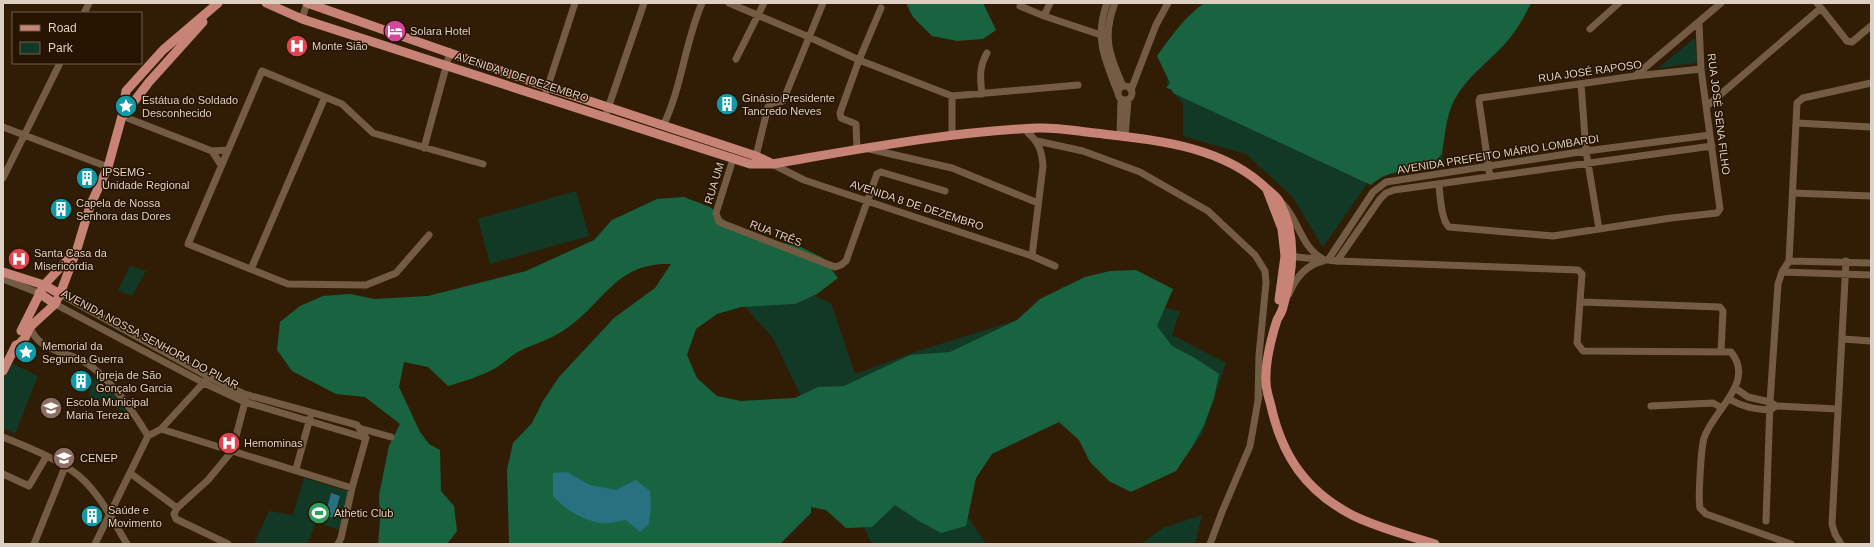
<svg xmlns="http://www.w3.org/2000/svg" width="1874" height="547" viewBox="0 0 1874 547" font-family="Helvetica,sans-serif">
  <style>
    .green { fill: #123925 }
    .forest { fill: #186441 }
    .water { fill: #277180 }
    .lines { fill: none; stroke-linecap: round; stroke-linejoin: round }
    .minor { stroke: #735c43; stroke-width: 7 }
    .major { stroke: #c78476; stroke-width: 9 }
    .labels { text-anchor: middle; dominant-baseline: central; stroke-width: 3; stroke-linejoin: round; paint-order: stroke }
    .poi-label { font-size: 11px; fill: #ddd0c2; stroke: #261300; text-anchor: start }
    .street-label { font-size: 11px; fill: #ddd0c2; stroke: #261300 }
  </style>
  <rect width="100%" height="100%" fill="#311d05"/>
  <path class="green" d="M1236 3H1533L1503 40 1465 81 1439 122 1444 167 1372 177 1323 247 1292 196 1246 154 1183 136V104L1166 84 1171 73Z
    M1695 38 1697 63 1658 68Z
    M576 191 589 236 490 264 478 219Z
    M741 264 831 303 855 374 921 350 1052 309 1062 286 1180 311 1172 335 1226 363 1202 434 1180 463 1071 419 987 446 965 512 986 544H872L773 338 729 289Z
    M130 266 146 271 132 296 118 290Z
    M11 363 38 376 15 434 3 428V379Z
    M95 375 126 407V412L88 396Z
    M304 478 347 491 349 494 339 530 316 522 307 544H254L269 511 293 515Z
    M1202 515 1195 544H1141L1163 528Z"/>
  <path class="forest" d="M906 3H983L996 30 983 39 957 41 932 36 913 17Z
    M1204 3H1531C1524 18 1514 35 1502 47 1486 64 1466 78 1455 99 1446 115 1445 136 1442 153 1432 170 1404 168 1387 175 1381 177 1376 181 1371 185L1173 93 1171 89 1166 88 1170 83 1157 56C1171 36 1184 18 1204 3Z
    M684 197 710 207 730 225 752 236 801 247 823 258 838 278 817 294 795 304 741 307 717 314 696 329 687 355 697 378 717 396 741 401 795 398 818 387 844 386 910 355 950 352 1017 320 1040 299 1085 277 1110 271 1136 270 1173 289 1157 326 1172 346 1195 358 1219 374 1214 398 1204 425 1192 447 1176 471 1131 492 1109 481 1090 462 1079 440 1059 422 992 454 976 478 966 526 941 533 919 521 895 505 872 527 846 528 826 510 811 507V513L780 544H509L507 470 513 443 532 423 543 401 559 377 614 318 655 288 671 264C613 262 604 306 561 332 547 341 530 345 516 353 508 358 502 365 494 369 479 377 464 381 448 386L428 367 404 362 399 387 420 432 429 444 440 450 441 491 454 506 457 531 447 544H378L380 522 379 495 389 446 400 424 365 397 336 394 292 371 277 350 280 322 300 306 323 296 350 294 374 299 428 296 526 271 594 240 612 220 657 199Z"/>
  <path class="water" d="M567 472 590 485 616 490 636 480 650 491 651 506 649 524 640 532 626 520C619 521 609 524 601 523 581 520 566 510 553 496V473Z
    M331 493 340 496 334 518 325 516Z"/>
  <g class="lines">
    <path class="minor" d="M729 3 809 37 859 60 952 96 1078 85
      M1107 3C1094 39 1105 59 1118 93
      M1115 3C1102 36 1109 55 1123 86
      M1817 3 1847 41 1852 42 1871 26
      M1020 6 1044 16 1101 35
      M84 13 89 3
      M1044 16 1050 3
      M302 19 307 3
      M1590 29 1619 3
      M736 59 764 3
      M1635 76 1721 3
      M1581 84 1586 151 1599 229
      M1118 93a7 7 0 1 1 14 0a7 7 0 1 1-14 0Z
      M1131 90 1156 25 1168 3
      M982 94C980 78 979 67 987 53
      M952 96V134
      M544 98 575 3
      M1707 106 1821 8
      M122 116 212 151 221 165
      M605 117 644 3
      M1797 123 1871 127
      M664 124C682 86 685 42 702 3
      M3 127 108 167
      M1120 136 1121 100
      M1125 137 1128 100
      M1037 141 1083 151 1140 172 1208 211 1255 255 1265 271 1266 283 1259 355 1258 399
      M424 148 450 52
      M869 149 952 168 1038 203
      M857 150 856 124 841 118 840 113 859 60 881 8
      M212 151 228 150
      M756 156 768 107 772 103 783 101 823 3
      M733 159 716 213 719 222 835 267 841 265 846 261 877 174 881 172 945 191
      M772 164 804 180 1032 256 1055 266
      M1490 177 1479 101 1480 98 1635 76 1701 69
      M3 178 60 63
      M1439 185C1440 195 1441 220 1449 227L1553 236 1671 218 1717 213 1720 209 1701 69 1699 23
      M1793 193 1871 196
      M1283 204C1299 221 1301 247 1323 259
      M429 235 396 273 366 285 288 284 188 244 262 71 342 104 373 133 483 164
      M1032 256 1043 166C1042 152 1039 142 1028 133L1036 128
      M1287 256 1337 261 1578 270 1582 274 1577 343 1583 351 1731 352C1756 383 1713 410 1704 438 1701 449 1698 498 1700 508L1706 514 1791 544
      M1328 260 1373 192 1386 182 1586 151 1710 135
      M1337 261 1380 199 1386 193 1394 190 1712 146
      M1789 261 1871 263
      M251 269 325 97
      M1782 272 1871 275
      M3 279 39 293
      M60 294 209 377 244 394 357 425 366 438 352 488 341 538 338 544
      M1289 294C1295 279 1306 265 1323 261
      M1581 302 1720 307 1723 311 1721 352
      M55 304 204 383 245 402 366 438
      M30 327C40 355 72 350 92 367 115 385 133 411 148 436
      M1843 339 1871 341
      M1735 388 1748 397 1770 402 1776 406 1837 409
      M1729 399C1743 407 1754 409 1770 410L1773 408
      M1651 406 1713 403 1722 408
      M359 428 391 437
      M161 429 352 488
      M148 436 161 429 206 380
      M3 437C27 447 59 459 79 476 100 494 113 521 127 544
      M296 469 310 418
      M130 473 177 508
      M3 474 29 486 46 457
      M1766 521 1770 402 1778 284 1782 272 1789 261 1797 103 1803 98 1871 83
      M34 544 65 467
      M95 544 148 436
      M228 544 176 519 174 514 177 508 208 480 232 451 245 402V399
      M1210 544 1222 512 1250 446 1259 395
      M1841 544 1835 534 1832 524 1846 261"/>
    <path class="major" d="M266 3 302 19 750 164H772C860 149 948 132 1037 128 1056 127 1076 131 1095 133 1154 140 1222 145 1267 189 1271 193 1278 197 1280 203 1297 235 1293 274 1283 307 1282 312 1279 316 1277 320 1271 339 1265 362 1266 382 1266 390 1269 398 1271 406 1282 456 1306 491 1352 515 1378 528 1407 535 1435 544
      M307 3 547 87 756 156 771 163
      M123 116 149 82 203 22
      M1267 190 1282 229 1285 256 1279 300
      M3 272 44 285 60 294
      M39 293 55 304
      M21 331 44 285 74 253
      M14 349 25 338 30 327 55 304 60 294 77 249 90 206 108 167 122 116 126 91 163 50 218 3
      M3 371 16 345"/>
  </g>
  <defs>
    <g id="hotel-disc" transform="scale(1.15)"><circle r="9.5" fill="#d1479c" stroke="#261300"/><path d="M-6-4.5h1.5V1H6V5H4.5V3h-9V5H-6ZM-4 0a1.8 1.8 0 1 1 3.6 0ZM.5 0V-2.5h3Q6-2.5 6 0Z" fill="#fff"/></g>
    <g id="hospital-disc" transform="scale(1.15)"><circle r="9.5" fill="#e0444e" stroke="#261300"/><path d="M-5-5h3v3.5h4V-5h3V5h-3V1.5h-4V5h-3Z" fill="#fff"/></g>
    <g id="building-disc" transform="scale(1.15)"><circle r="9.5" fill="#0f9aa8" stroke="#261300"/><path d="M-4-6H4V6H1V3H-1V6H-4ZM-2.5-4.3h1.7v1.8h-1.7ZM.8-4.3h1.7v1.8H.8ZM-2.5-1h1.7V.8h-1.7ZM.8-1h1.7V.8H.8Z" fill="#fff"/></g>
    <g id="sight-disc" transform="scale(1.15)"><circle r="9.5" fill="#0f9aa8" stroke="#261300"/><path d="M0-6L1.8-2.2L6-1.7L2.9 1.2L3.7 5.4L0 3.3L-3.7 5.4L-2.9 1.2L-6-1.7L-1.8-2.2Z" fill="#fff"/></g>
    <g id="school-disc" transform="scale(1.15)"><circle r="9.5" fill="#8d6e63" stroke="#261300"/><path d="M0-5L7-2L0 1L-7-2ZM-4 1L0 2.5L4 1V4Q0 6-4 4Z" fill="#fff"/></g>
    <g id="stadium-disc" transform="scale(1.15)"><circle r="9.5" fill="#2e9e5b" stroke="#261300"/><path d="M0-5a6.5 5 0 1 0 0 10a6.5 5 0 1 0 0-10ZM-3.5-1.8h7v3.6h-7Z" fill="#fff"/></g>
  </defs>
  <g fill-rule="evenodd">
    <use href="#hotel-disc" x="395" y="31"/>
    <use href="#hospital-disc" x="297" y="46"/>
    <use href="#building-disc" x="727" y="104"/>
    <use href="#sight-disc" x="126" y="106"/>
    <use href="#building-disc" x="87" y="178"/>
    <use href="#building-disc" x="61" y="209"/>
    <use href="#hospital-disc" x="19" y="259"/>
    <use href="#sight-disc" x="26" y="352"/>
    <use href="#building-disc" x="81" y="381"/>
    <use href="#school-disc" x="51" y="408"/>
    <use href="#hospital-disc" x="229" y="443"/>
    <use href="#school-disc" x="64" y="458"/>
    <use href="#stadium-disc" x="319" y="513"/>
    <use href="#building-disc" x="92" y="516"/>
  </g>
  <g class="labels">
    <g class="poi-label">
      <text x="410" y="31">Solara Hotel</text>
      <text x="312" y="46">Monte Sião</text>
      <text x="742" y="98">Ginásio Presidente<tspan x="742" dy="13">Tancredo Neves</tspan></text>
      <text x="142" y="100">Estátua do Soldado<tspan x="142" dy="13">Desconhecido</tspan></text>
      <text x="102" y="172">IPSEMG -<tspan x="102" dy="13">Unidade Regional</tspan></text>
      <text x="76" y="203">Capela de Nossa<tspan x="76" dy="13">Senhora das Dores</tspan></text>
      <text x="34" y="253">Santa Casa da<tspan x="34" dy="13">Misericórdia</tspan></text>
      <text x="42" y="346">Memorial da<tspan x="42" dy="13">Segunda Guerra</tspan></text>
      <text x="96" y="375">Igreja de São<tspan x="96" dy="13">Gonçalo Garcia</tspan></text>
      <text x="66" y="402">Escola Municipal<tspan x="66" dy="13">Maria Tereza</tspan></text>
      <text x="244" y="443">Hemominas</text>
      <text x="80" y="458">CENEP</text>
      <text x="108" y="510">Saúde e<tspan x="108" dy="13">Movimento</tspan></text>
      <text x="334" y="513">Athetic Club</text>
    </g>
    <g class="street-label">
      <text transform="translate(1590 71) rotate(-8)">RUA JOSÉ RAPOSO</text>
      <text transform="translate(522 77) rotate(18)">AVENIDA 8 DE DEZEMBRO</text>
      <text transform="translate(1719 114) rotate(83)">RUA JOSÉ SENA FILHO</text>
      <text transform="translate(1498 154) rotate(-9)">AVENIDA PREFEITO MÁRIO LOMBARDI</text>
      <text transform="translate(714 183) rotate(-73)">RUA UM</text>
      <text transform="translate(917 205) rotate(18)">AVENIDA 8 DE DEZEMBRO</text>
      <text transform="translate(776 233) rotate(21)">RUA TRÊS</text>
      <text transform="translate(150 339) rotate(28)">AVENIDA NOSSA SENHORA DO PILAR</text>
    </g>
  </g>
  <rect width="1874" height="547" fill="none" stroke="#ddd0c2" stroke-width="8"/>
  <rect x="12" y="12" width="130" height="52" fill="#261300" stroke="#6f5f4e"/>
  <rect x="20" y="25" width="20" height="6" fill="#c78476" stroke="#6f5f4e"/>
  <text x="48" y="32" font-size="12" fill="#ddd0c2">Road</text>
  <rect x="20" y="42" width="20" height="12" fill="#123925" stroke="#6f5f4e"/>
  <text x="48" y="52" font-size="12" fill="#ddd0c2">Park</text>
</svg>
